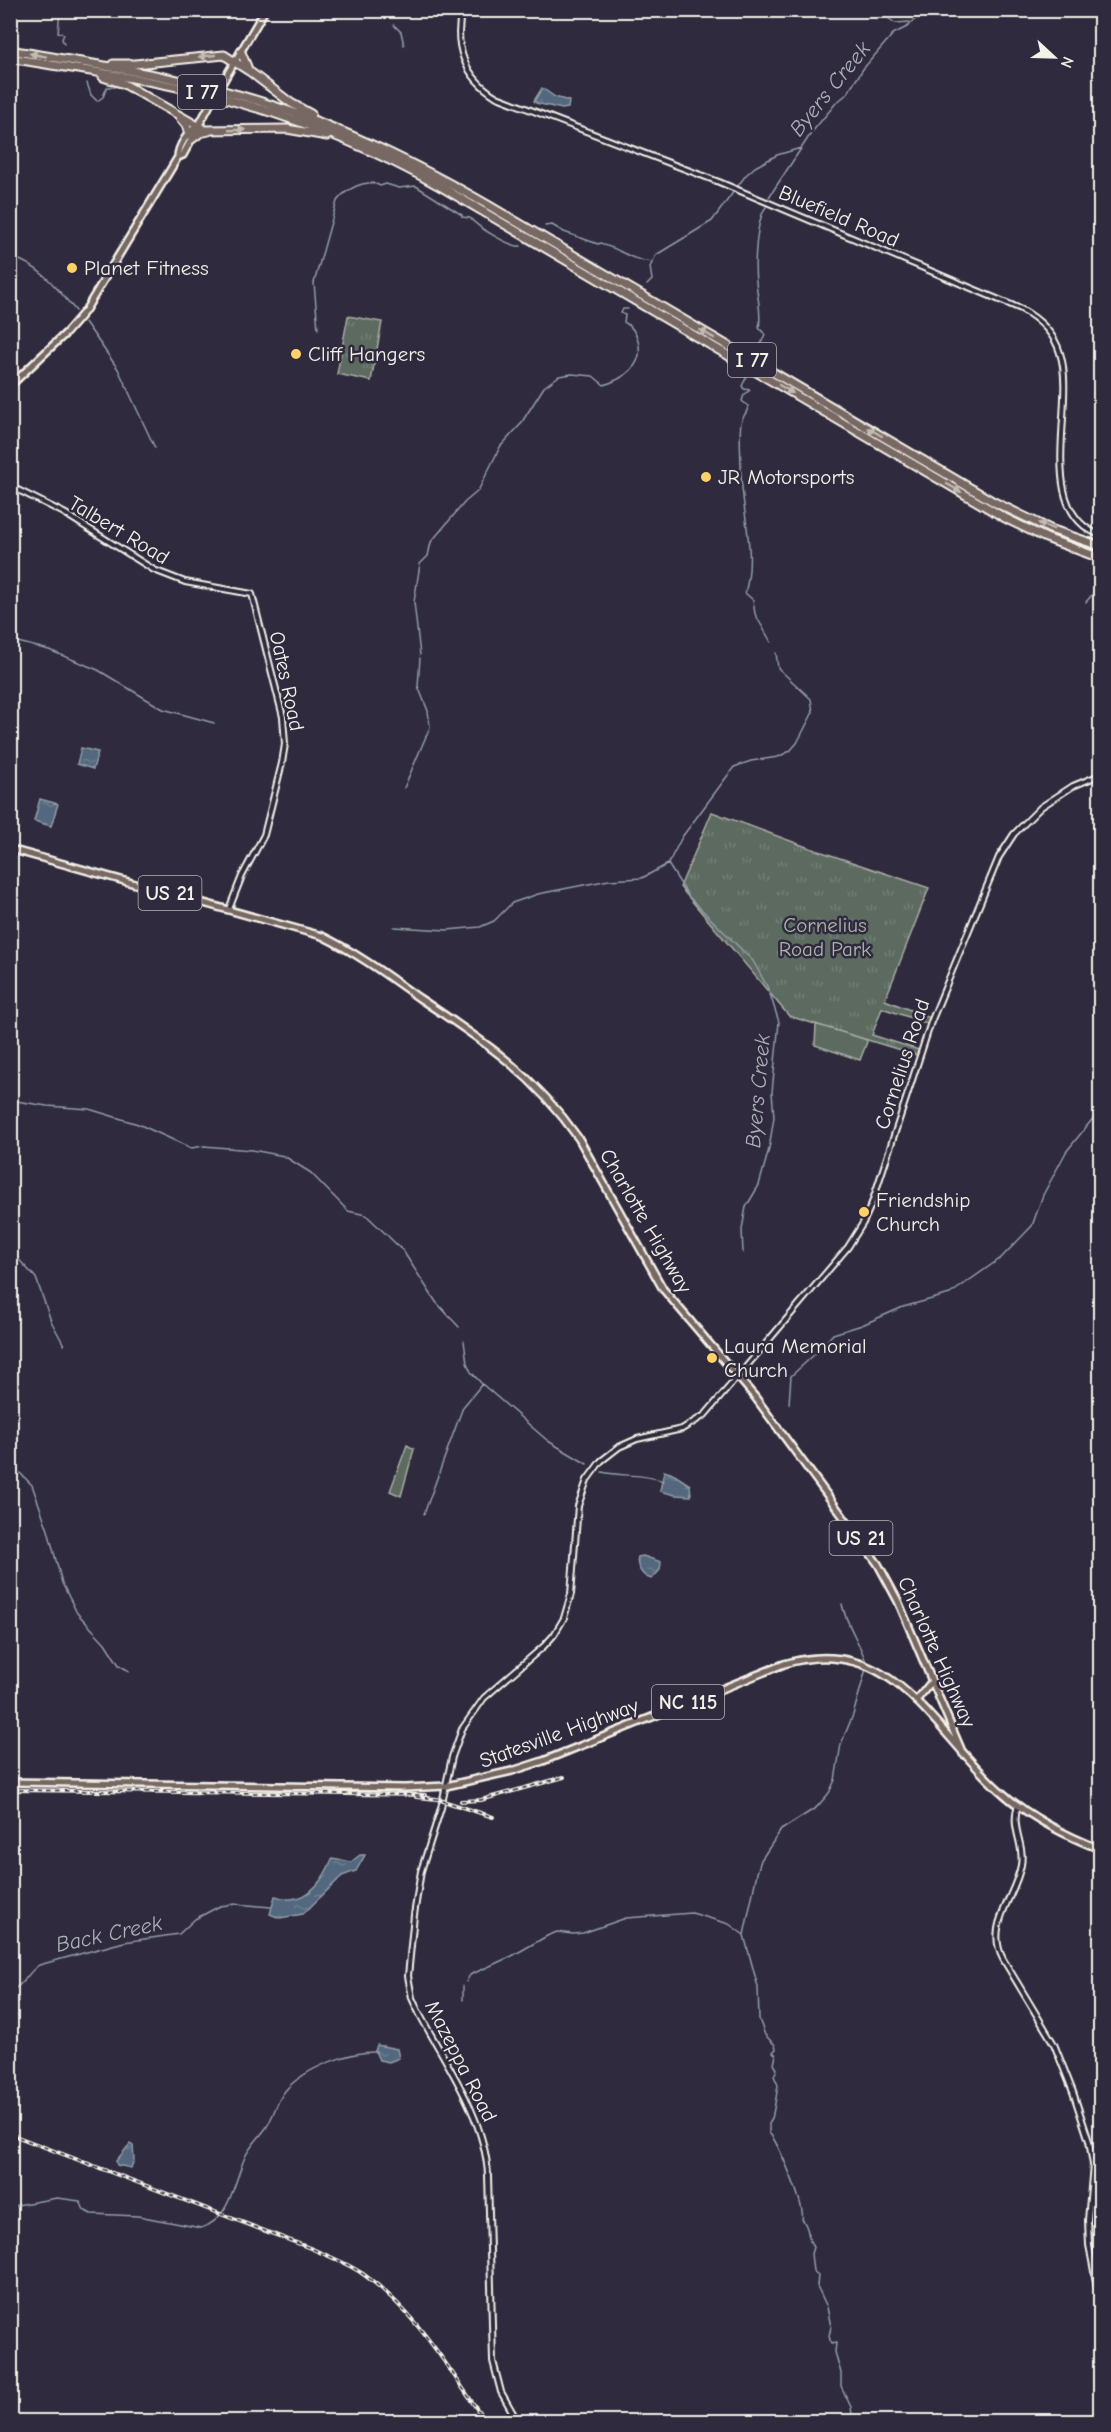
<svg xmlns="http://www.w3.org/2000/svg" width="1111" height="2432" viewBox="0 0 1111 2432" font-family="'Comic Neue',sans-serif">
  <style>
    .green { fill: #5b6a61; stroke: #a8aea4; stroke-width: 1.5 }
    .park { fill: url(#park-tufts); stroke: #a8aea4; stroke-width: 1.5 }
    .water { fill: url(#water-ripples); stroke: #939ea8; stroke-width: 1.5 }
    .lines { fill: none; stroke-linecap: round; stroke-linejoin: round }
    .stream { stroke: #939ea8; stroke-width: 1.5 }
    .minor-casing { stroke: #f4f1e8; stroke-width: 8 }
    .major-casing { stroke: #f4f1e8; stroke-width: 10 }
    .highway-casing { stroke: #f4f1e8; stroke-width: 11 }
    .minor { stroke: #2f2a3d; stroke-width: 4 }
    .major { stroke: #776864; stroke-width: 5 }
    .highway { stroke: #776864; stroke-width: 7 }
    .rail-casing { stroke: #f4f1e8; stroke-width: 4 }
    .rail { stroke: #2f2a3d; stroke-width: 1.5; stroke-dasharray: 4.5; stroke-linecap: butt }
    .major-bridge-casing { stroke: #f4f1e8; stroke-width: 10; stroke-linecap: butt }
    .major-bridge { stroke: #776864; stroke-width: 5 }
    .oneway { fill: #c2bab3 }
    .poi-dot { fill: #ffd166; stroke: #2f2a3d; stroke-width: 2 }
    .labels { text-anchor: middle; dominant-baseline: central; stroke-width: 5; stroke-linejoin: round; paint-order: stroke }
    .shield { fill: #2f2a3d; stroke: #b9b5b5; stroke-width: 1.5 }
    .shield-label { font-size: 20px; font-weight: bold; fill: #f4f1e8 }
    .street-label { font-size: 21px; fill: #f4f1e8; stroke: #2f2a3d }
    .poi-label { font-size: 21px; fill: #f4f1e8; stroke: #2f2a3d; text-anchor: start }
    .park-label { font-size: 21px; fill: #afb4ab; stroke: #2f2a3d }
    .water-label { font-size: 22px; font-style: italic; fill: #acb3b8; stroke: #2f2a3d }
  </style>
  <defs>
    <pattern id="park-tufts" width="24" height="20" patternUnits="userSpaceOnUse" patternTransform="scale(1.5)"><rect width="24" height="20" fill="#5b6a61"/><path d="M3 7l-1-3M5 7V3M7 7l1-3M15 17l-1-3M17 17v-4M19 17l1-3" fill="none" stroke="#738078"/></pattern>
    <pattern id="water-ripples" width="26" height="14" patternUnits="userSpaceOnUse" patternTransform="scale(1.5)"><rect width="26" height="14" fill="#53677e"/><path d="M2 4q2-2 4 0t4 0M15 11q2-2 4 0t4 0" fill="none" stroke="#6c7d90"/></pattern>
  </defs>
  <rect width="100%" height="100%" fill="#2f2a3d"/>
  <filter id="ink" filterUnits="userSpaceOnUse"><feTurbulence type="fractalNoise" baseFrequency=".0167" numOctaves="2"/><feDisplacementMap in="SourceGraphic" scale="12" xChannelSelector="R" yChannelSelector="G"/><feConvolveMatrix kernelMatrix="1 2 1 2 8 2 1 2 1" color-interpolation-filters="sRGB"/></filter>
  <g filter="url(#ink)">
    <path class="green" d="M816 1025 829 1026 865 1038 867 1042 860 1060 815 1045Z
      M407 1445 414 1449 401 1496 390 1491Z"/>
    <path class="park" d="M348 316 382 322 371 381 337 374Z
      M712 812 804 846 929 888 885 1000 933 1019 929 1024 882 1008 872 1035 922 1051 920 1056 789 1016 680 887Z"/>
    <path class="water" d="M542 88 555 97 569 101 568 108 562 109 536 103 534 101Z
      M81 748 98 752 93 769 77 764Z
      M40 799 58 804 51 826 34 821Z
      M664 1471 673 1474 690 1485 691 1496 675 1495 660 1491Z
      M643 1556 661 1562 660 1570 652 1579C643 1577 635 1567 638 1557Z
      M360 1855H365L356 1871 342 1876 303 1914 280 1918 270 1914 275 1896C280 1897 285 1899 289 1899 311 1900 325 1876 332 1859L351 1862Z
      M377 2045 397 2049 399 2058 389 2062 379 2060 375 2051Z
      M130 2144 133 2146 134 2160 131 2168 117 2165 116 2161Z"/>
    <g class="lines">
      <path class="stream" d="M29 10 45 12
        M877 10 895 23 910 22
        M60 12 58 32 64 34 62 39 64 44
        M50 13 65 10
        M394 25 401 32 404 45
        M87 83 91 95 97 101 103 97 107 87H115
        M769 197 812 132 836 103 847 94 863 69 893 34 907 27 925 10
        M545 226 552 225 564 232 598 244 601 243C608 248 613 247 619 251 631 257 639 261 653 262
        M10 256C42 267 56 287 76 311
        M647 285 652 280 650 267 656 255 712 221 746 175 755 167 777 155 801 148
        M85 322 118 369 155 448
        M318 329 314 283 337 201C345 190 367 177 380 186L386 184 399 188 416 186 462 215V217L470 218C477 227 512 248 521 246
        M757 353 765 334 759 328C762 313 757 296 756 281 754 263 756 220 766 207
        M747 376 742 386 744 389 750 390 744 395 742 401 748 406C748 413 742 416 741 423 739 437 741 454 741 469 741 511 757 551 745 593L753 600 755 614 771 642
        M1086 602 1100 585
        M10 640 49 650 98 670 163 709 214 723
        M420 655 414 602 420 564 428 556 431 542 465 502 478 491 500 447 520 425 544 387 559 376 572 374 593 376 604 385C625 378 645 366 638 341 636 333 632 326 624 322L625 315 621 313 623 309H628
        M404 788 430 727 428 711 418 686 420 658
        M668 864 689 897 753 961 768 988 779 1022 772 1092 774 1117 769 1149 759 1185 746 1207 742 1229 743 1253
        M668 864 682 837 734 767 751 761 778 757 790 751 797 743 813 712 811 699 778 668 776 653
        M394 927 447 930 480 927 494 921 512 903 538 894 609 880 642 878 668 864
        M10 1100 47 1106 89 1109 138 1124 191 1148 204 1146 252 1150 284 1156 311 1173 348 1211 366 1215 387 1235 403 1251 436 1302 459 1327
        M10 1250 36 1278 51 1321 64 1345
        M464 1341 467 1363 471 1372 482 1384 548 1441 587 1464
        M789 1404 791 1376 816 1353 833 1334 862 1325 903 1307 950 1294 1001 1258 1032 1226 1043 1195 1066 1152 1095 1116 1100 1106
        M10 1457 19 1472 32 1485 48 1530 62 1583 77 1613 105 1643 119 1665 129 1671
        M602 1472C622 1477 643 1473 663 1481
        M424 1514 463 1407 482 1384
        M842 1604C846 1625 861 1644 867 1665
        M466 1982 470 1975 512 1956 547 1936 557 1932 573 1934 583 1933 626 1918 692 1913 729 1924 744 1935
        M10 1992C26 1983 27 1973 39 1965L124 1942 179 1934 195 1919 220 1906 236 1904 271 1907
        M463 2000V1986
        M10 2214 17 2205 57 2198 80 2201 84 2210 91 2214 138 2216 201 2228C230 2220 234 2182 245 2157 250 2146 259 2138 266 2128 274 2116 276 2102 285 2091 303 2069 349 2051 376 2052
        M853 2422 851 2407 841 2386V2373L835 2352 836 2343 831 2344 829 2336 831 2327 827 2307 817 2286 818 2275 813 2271 811 2254 813 2247C806 2237 811 2230 802 2219 806 2208 777 2139 769 2133V2124L772 2119 776 2098 778 2085 774 2076 777 2069 774 2064 776 2055 773 2052 776 2049 775 2045 765 2035 759 2019 758 1987 744 1935 757 1873 761 1860 781 1830 817 1807 829 1793 835 1780 841 1744 853 1715 866 1669"/>
      <g class="minor-casing">
        <path id="minor" d="M462 10C453 46 465 78 497 97L719 182 1021 309C1039 319 1054 332 1060 353 1077 404 1033 510 1100 535
          M10 486 64 513 154 570 185 582 252 594 283 717 285 744 282 763 264 835 242 876 229 909
          M1018 1805C1010 1829 1025 1843 1021 1865 1015 1898 985 1925 1003 1959L1054 2044 1073 2092 1089 2141 1093 2165 1088 2220 1089 2245 1100 2303
          M518 2422 501 2392 493 2361 488 2175C485 2117 446 2064 419 2013L412 1998 408 1976 414 1915 421 1871 441 1808 452 1757 462 1729 484 1698 544 1646 554 1635 564 1618 571 1594 578 1506 587 1480 601 1461 619 1447 637 1439 682 1429 705 1415 848 1247 863 1223 872 1203 931 1022 999 857 1014 834 1041 807 1073 786 1100 775"/>
      </g>
      <g class="major-casing">
        <path id="major" d="M224 80 265 10
          M178 157C178 146 188 132 197 126
          M10 386 66 333 85 311 178 157 183 155 214 97
          M10 849 322 936C357 953 388 976 419 998 485 1042 533 1073 579 1139L663 1289 755 1397 878 1564 898 1601 963 1754
          M916 1701 932 1681
          M10 1782 405 1788 446 1786 512 1771 543 1761 784 1664C892 1632 931 1728 998 1789 1027 1816 1064 1835 1100 1849"/>
      </g>
      <g class="highway-casing">
        <path id="highway" d="M10 50C96 65 182 76 265 103 344 128 416 164 488 205L994 502 1050 529 1100 546
          M241 52 248 69
          M10 58C72 69 134 76 194 91 281 111 365 144 443 188L1005 518 1046 538 1100 558
          M113 64H135L224 55 249 71 291 103 311 114
          M103 77 124 84 205 130 287 129 327 136
          M180 118 186 125 189 134
          M192 139 200 133 209 131"/>
      </g>
      <use href="#minor" class="minor"/>
      <use href="#major" class="major"/>
      <use href="#highway" class="highway"/>
      <g class="rail-casing">
        <path id="rail" d="M10 1790 425 1795
          M416 1797 437 1799 493 1817
          M461 1801 481 1800 564 1777
          M10 2134 310 2248C328 2256 347 2263 363 2274 416 2311 449 2370 486 2422"/>
      </g>
      <use href="#rail" class="rail"/>
      <g class="major-bridge-casing">
        <path id="major-bridge" d="M214 97 224 80"/>
      </g>
      <use href="#major-bridge" class="major-bridge"/>
    </g>
    <defs><path id="oneway-solid" d="M-6-.8H1V-3.2L6.5 0L1 3.2V.8H-6Z" transform="scale(1.5)"/></defs>
    <g class="oneway">
      <use href="#oneway-solid" transform="translate(38 55) rotate(-170)"/>
      <use href="#oneway-solid" transform="translate(207 56) rotate(174)"/>
      <use href="#oneway-solid" transform="translate(237 130) rotate(-2)"/>
      <use href="#oneway-solid" transform="translate(707 334) rotate(-150)"/>
      <use href="#oneway-solid" transform="translate(786 389) rotate(30)"/>
      <use href="#oneway-solid" transform="translate(875 432) rotate(-150)"/>
      <use href="#oneway-solid" transform="translate(954 488) rotate(30)"/>
      <use href="#oneway-solid" transform="translate(1046 526) rotate(-157)"/>
    </g>
  </g>
  <g class="poi-dot">
    <circle cx="72" cy="268" r="6"/>
    <circle cx="296" cy="354" r="6"/>
    <circle cx="706" cy="477" r="6"/>
    <circle cx="864" cy="1212" r="6"/>
    <circle cx="712" cy="1358" r="6"/>
  </g>
  <g class="labels">
    <g class="shield">
      <rect x="178" y="75" width="48" height="34" rx="4.5"/>
      <rect x="728" y="343" width="48" height="34" rx="4.5"/>
      <rect x="138.5" y="876" width="63" height="34" rx="4.5"/>
      <rect x="829.5" y="1521" width="63" height="34" rx="4.5"/>
      <rect x="652" y="1685" width="72" height="34" rx="4.5"/>
    </g>
    <g class="shield-label">
      <text x="202" y="92">I 77</text>
      <text x="752" y="360">I 77</text>
      <text x="170" y="893">US 21</text>
      <text x="861" y="1538">US 21</text>
      <text x="688" y="1702">NC 115</text>
    </g>
    <g class="street-label">
      <text transform="translate(839 216) rotate(23)">Bluefield Road</text>
      <text transform="translate(119 530) rotate(31)">Talbert Road</text>
      <text transform="translate(287 681) rotate(78)">Oates Road</text>
      <text transform="translate(902 1064) rotate(-72)">Cornelius Road</text>
      <text transform="translate(646 1221) rotate(60)">Charlotte Highway</text>
      <text transform="translate(937 1652) rotate(66)">Charlotte Highway</text>
      <text transform="translate(559 1733) rotate(-20)">Statesville Highway</text>
      <text transform="translate(461 2061) rotate(63)">Mazeppa Road</text>
    </g>
    <g class="poi-label">
      <text x="84" y="268">Planet Fitness</text>
      <text x="308" y="354">Cliff Hangers</text>
      <text x="718" y="477">JR Motorsports</text>
      <text x="876" y="1200">Friendship<tspan x="876" dy="24">Church</tspan></text>
      <text x="724" y="1346">Laura Memorial<tspan x="724" dy="24">Church</tspan></text>
    </g>
    <g class="park-label">
      <text x="825" y="925">Cornelius<tspan x="825" dy="24">Road Park</tspan></text>
    </g>
    <g class="water-label">
      <text transform="translate(830 89) rotate(-51)">Byers Creek</text>
      <text transform="translate(758 1091) rotate(-85)">Byers Creek</text>
      <text transform="translate(109 1934) rotate(-12)">Back Creek</text>
    </g>
  </g>
  <rect width="1111" height="2432" fill="none" stroke="#2f2a3d" stroke-width="36"/>
  <rect x="18" y="18" width="1075" height="2396" fill="none" stroke="#f4f1e8" stroke-width="2" filter="url(#ink)"/>
  <g transform="translate(1054 57) rotate(112)" stroke="#2f2a3d" stroke-width="4.5" paint-order="stroke">
  <path d="M0-4.5L10 22L0 15L-10 22Z" fill="#f4f1e8"/>
  <text y="-9" font-size="16" font-weight="bold" text-anchor="middle" fill="#f4f1e8">N</text>
  </g>
</svg>
